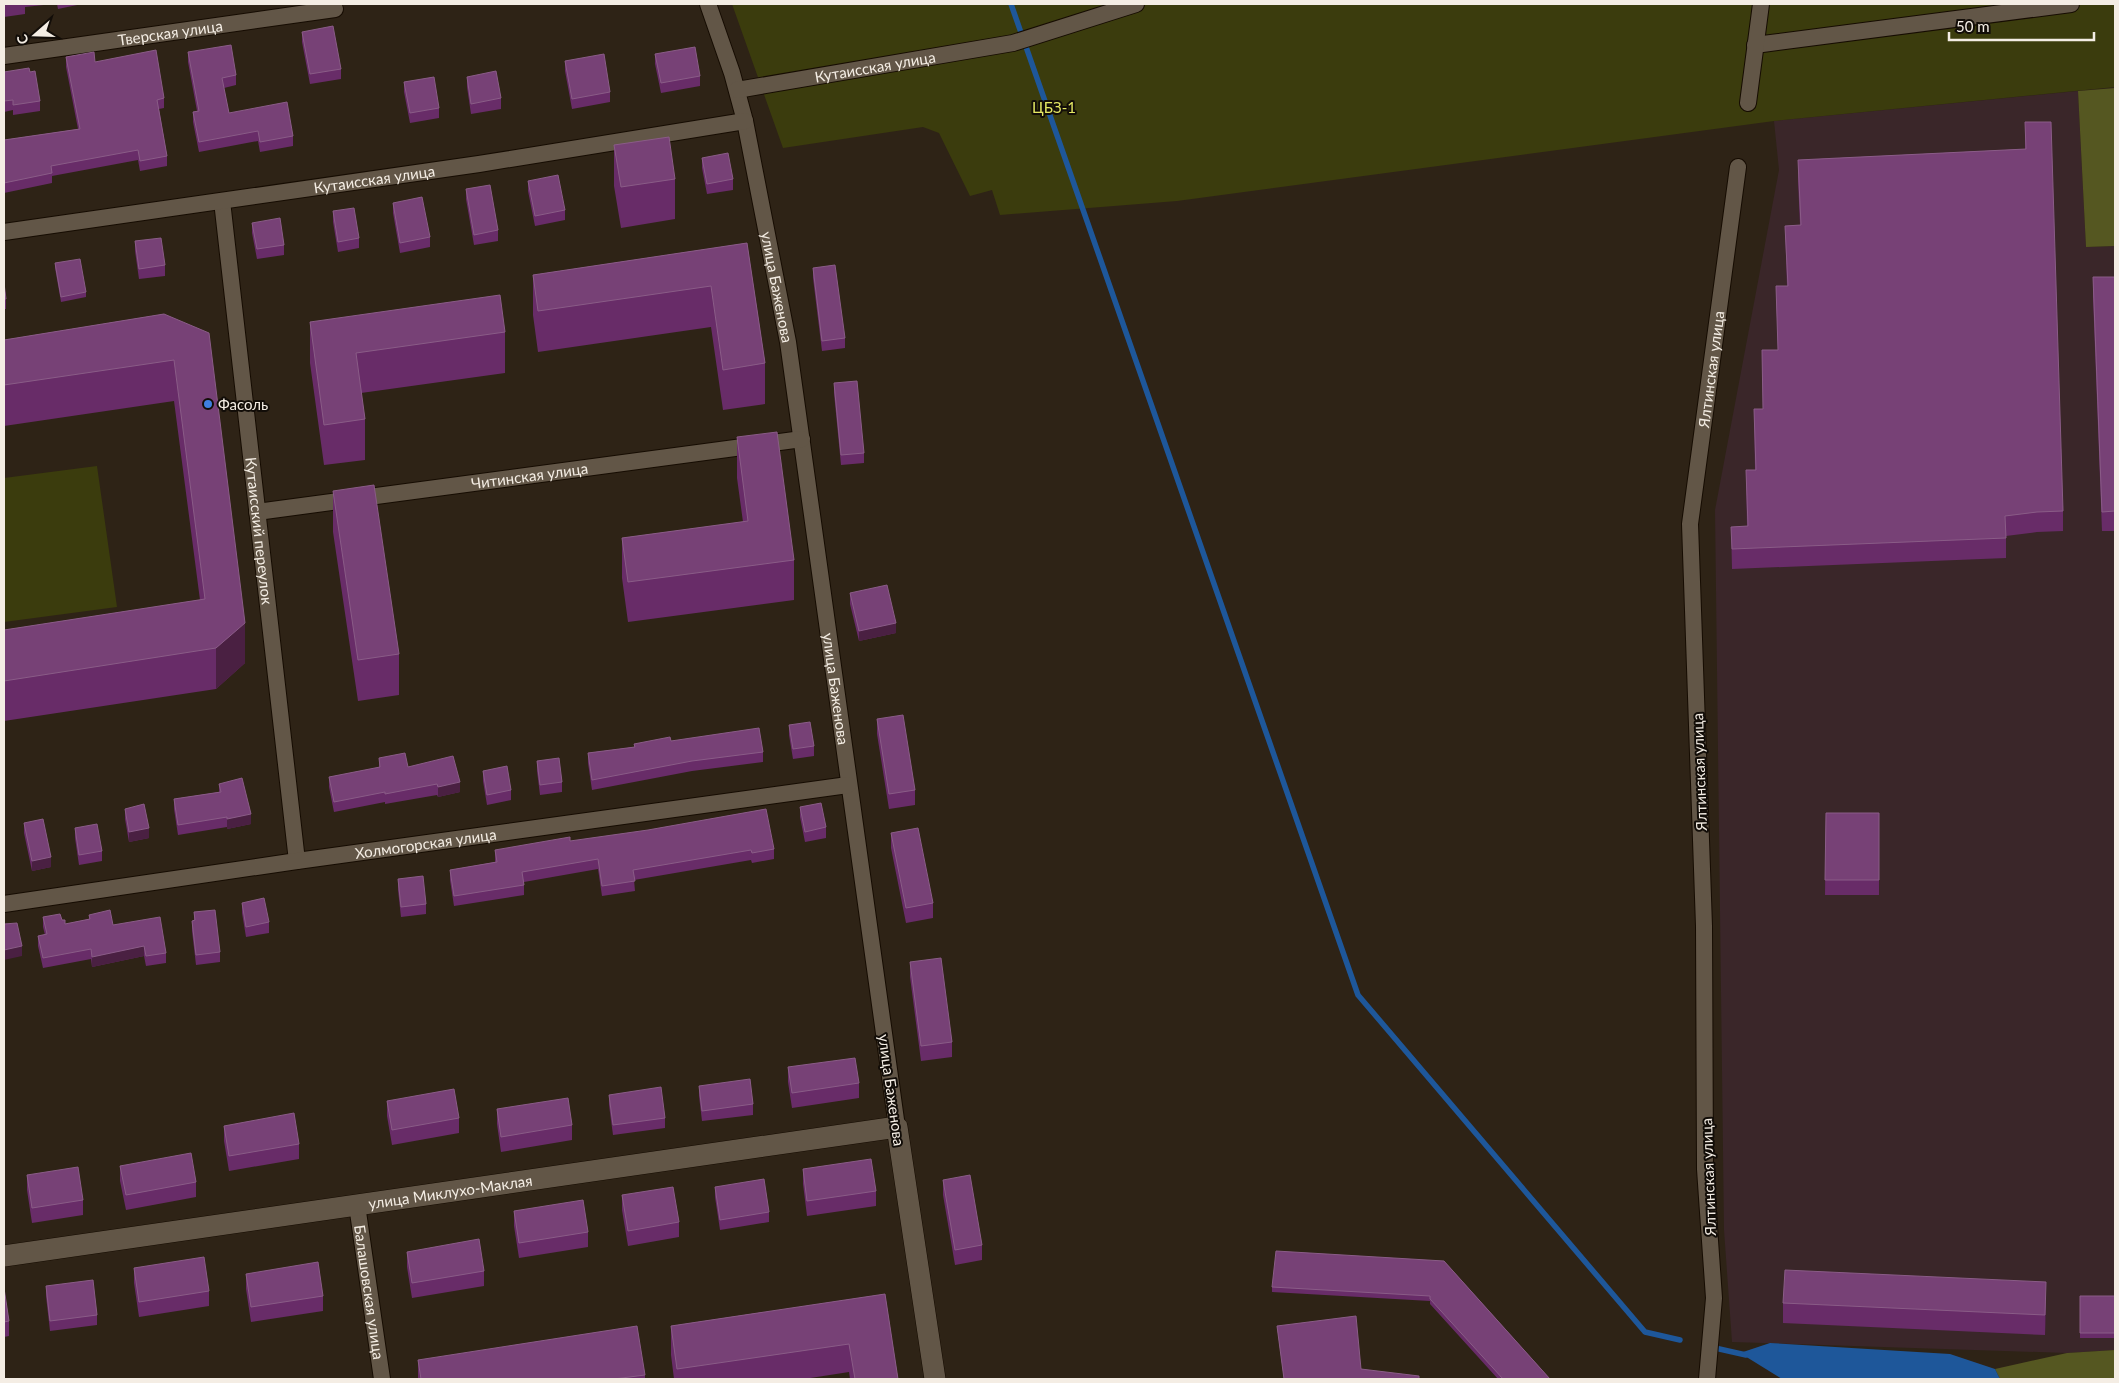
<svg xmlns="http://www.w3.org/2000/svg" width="2119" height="1383" viewBox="0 0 2119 1383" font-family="Lato,sans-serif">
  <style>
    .industrial { fill: #3a2629 }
    .green { fill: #3b3c0d }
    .forest { fill: #555721 }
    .water { fill: #1e579a }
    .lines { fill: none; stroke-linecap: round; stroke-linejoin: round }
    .stream { stroke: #1e579a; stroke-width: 5.5 }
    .minor-casing { stroke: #160c02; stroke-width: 18 }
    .tertiary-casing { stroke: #160c02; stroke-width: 22 }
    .minor { stroke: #625647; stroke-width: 16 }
    .tertiary { stroke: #625647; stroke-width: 21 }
    .wall { fill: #682c68 }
    .shaded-wall { fill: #4a2042 }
    .building { fill: #774176; stroke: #8a5c87 }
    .shop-dot { fill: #3f7fe0; stroke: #120d08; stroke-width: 2 }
    .labels { text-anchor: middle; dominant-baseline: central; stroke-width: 4; stroke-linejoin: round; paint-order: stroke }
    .street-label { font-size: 15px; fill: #f4ede4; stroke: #120d08 }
    .park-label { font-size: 15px; fill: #e4e863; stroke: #120d08 }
    .poi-label { font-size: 15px; fill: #f4ede4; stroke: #120d08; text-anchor: start }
  </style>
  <rect width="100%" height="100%" fill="#2e2316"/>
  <path class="industrial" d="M2078 91 2086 247 2115 246V1350L2067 1353 1732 1342 1724 1230 1715 510 1779 170 1774 121Z"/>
  <path class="green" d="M732 4H2115V87L1774 121 1177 201 1000 215 992 190 970 196 939 133 923 127 783 148Z
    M97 466 117 607 4 622V478Z"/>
  <path class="forest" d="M2115 88V246L2086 247 2078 91Z
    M2115 1350V1379H2000L1995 1369 2067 1353Z"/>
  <path class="water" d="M1770 1343 1950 1354 1995 1369 2000 1379H1782L1740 1353Z"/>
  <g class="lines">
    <path class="stream" d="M1011 4 1358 995 1645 1332 1680 1340
      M1715 1348 1746 1355"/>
    <g class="minor-casing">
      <g id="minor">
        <path id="s1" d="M708 4 732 73 745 121 788 342 897 1127"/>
        <path d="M1755 45 2071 4"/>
        <path id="s2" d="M4 56 335 9"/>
        <path id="s3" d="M737 90 1013 43 1136 4"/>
        <path d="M1748 103 1761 4"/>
        <path id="s4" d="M222 201 297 861"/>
        <path id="s5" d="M4 232 479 164 745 121"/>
        <path id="s6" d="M257 512 802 439"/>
        <path id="s7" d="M4 904 297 861 848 785"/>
        <path id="s8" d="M357 1205 382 1379"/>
        <path id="s9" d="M1707 1379 1714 1298 1705 1169 1704 926 1690 524 1738 167"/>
      </g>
    </g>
    <g class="tertiary-casing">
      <g id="tertiary">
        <path id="s10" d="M4 1256 897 1127 935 1379"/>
      </g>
    </g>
    <use href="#minor" class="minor"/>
    <use href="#tertiary" class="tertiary"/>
  </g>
  <path class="wall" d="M4 4H53L25 7V14L4 17Z
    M57 4H82L58 9Z
    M302 32 341 69V79L310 84 302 42Z
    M188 52 236 75V85L224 88 229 113 293 136V146L260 152 258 141 199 152 193 122V112L197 111 188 62Z
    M655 54 700 76V86L661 93 655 64Z
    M66 57 95 62 164 98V108L159 109 167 156V166L140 171 138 160 52 176V183L4 193V140L78 129 66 67Z
    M565 61 610 92V102L572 109 565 71Z
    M4 72H30L40 101V111L13 115V110L4 112Z
    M467 77 501 98V109L471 114 467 87Z
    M404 82 439 108V118L410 123 404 92Z
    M2025 122 2063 511V531L2037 532 2006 536V558L1732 569 1731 527 1747 526 1746 470H1755L1754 409H1763L1762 350H1778L1776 286H1787L1785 226 1800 225 1798 180V160L2025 149Z
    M614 145 675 179V219L621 228 614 186Z
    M702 158 733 179V190L707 194 702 168Z
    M528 181 565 210V220L535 226 528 191Z
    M466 189 498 230V241L474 245 466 199Z
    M393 203 430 237V247L400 253 393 213Z
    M333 211 359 238V248L338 252 333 222Z
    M252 223 284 245V255L257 259 252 233Z
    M135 241 165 265V276L139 279 135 251Z
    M747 243 765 363V404L723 410 711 327 538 352 533 315V275Z
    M55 263 86 292V297L61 302 55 268Z
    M813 268 845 338V348L822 351 813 278Z
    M2093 277H2115V531H2102L2093 297Z
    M4 283 6 299V309H4Z
    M164 314 245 663 216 689 4 721V630L200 600 174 401 4 426V340Z
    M310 322 505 332V373L361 393 365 419V460L324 465 310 363Z
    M834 383 864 453V463L841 465 834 393Z
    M737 437 794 560V600L628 622 622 578V538L743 522 737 478Z
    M333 491 399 654V695L358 701 333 532Z
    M850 593 896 633 859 641 850 604Z
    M877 719 915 790V805L889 809 877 734Z
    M789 725 814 746V756L793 759 789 735Z
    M671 741 763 752V762L692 771 592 790 588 763V753L634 747V744Z
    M379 758 408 767 460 792 438 797 437 795 385 804V802L334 812 329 787V777L379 768Z
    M537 761 562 782V792L540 795 537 771Z
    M483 771 511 790V800L487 805 483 781Z
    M219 784 251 824 227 829V827L178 835 174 809V799L219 792Z
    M800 807 826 827V838L805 842 800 817Z
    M125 809 149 838 129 842 125 819Z
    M1826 813H1879V895H1825Z
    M24 823 51 867 32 871 24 833Z
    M75 828 102 851V861L79 865 75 838Z
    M891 833 933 903V918L906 923 891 848Z
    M570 841 774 849V859L752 863 751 860 634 880 635 891 602 896 598 869 524 882V895L454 906 450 880V870L495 862V850Z
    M398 879 426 904V914L401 917 398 890Z
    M242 903 269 922V933L246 937 242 913Z
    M194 912 220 952V962L196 965 192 931V921H194Z
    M89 915 113 925 166 953V963L146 966 144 956 92 967 91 959 43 968 38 946V936L45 935 43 927V917L62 920 65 924 89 919Z
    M910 962 952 1042V1057L921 1061 910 977Z
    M788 1067 859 1083V1098L792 1108 788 1082Z
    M699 1086 753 1104V1115L702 1121 699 1096Z
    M609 1095 665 1118V1128L613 1135 609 1105Z
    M387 1101 459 1118V1133L392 1145 387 1116Z
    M497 1109 572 1125V1140L501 1152 497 1124Z
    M224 1126 299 1144V1159L229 1171 224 1141Z
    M120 1166 196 1182V1197L126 1210 120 1181Z
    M803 1169 876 1191V1206L807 1216 803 1184Z
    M27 1175 83 1200V1215L32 1223 27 1190Z
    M943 1180 982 1245V1260L955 1265 943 1195Z
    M715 1187 769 1212V1222L720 1230 715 1197Z
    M622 1195 679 1222V1237L628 1246 622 1210Z
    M514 1211 588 1232V1247L519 1258 514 1226Z
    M407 1252 484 1271V1286L412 1298 407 1267Z
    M1444 1261 1550 1379H1498L1430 1304V1301L1272 1292V1287Z
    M134 1268 209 1291V1306L139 1317 134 1283Z
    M246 1274 323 1296V1311L251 1322 246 1289Z
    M46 1286 97 1315V1325L50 1331 46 1296Z
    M4 1288 9 1321V1336L4 1337Z
    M885 1294 898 1379H850L849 1372 804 1379H674L671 1355V1326Z
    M2080 1296H2115V1338H2080Z
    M2046 1302 2045 1335 1783 1323V1303Z
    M1277 1326 1361 1369 1419 1379H1284Z
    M418 1360 645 1375V1379H418Z"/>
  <path class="shaded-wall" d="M245 623V663L216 689V648Z
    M896 623V633L859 641V631Z
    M460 782V792L438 797V787Z
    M251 814V824L227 829V819Z
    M149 828V838L129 842V832Z
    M51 857V867L32 871V861Z
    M22 946V956L4 960V950Z
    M144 946V956L92 967V957Z
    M2046 1282V1302L2045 1335V1315Z"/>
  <path class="building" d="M333 26 341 69 310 74 302 32Z
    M231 45 236 75 222 78 229 113 287 102 293 136 260 142 258 131 199 142 193 112 199 111 188 52Z
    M695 47 700 76 661 83 655 54Z
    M156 50 164 98 157 100 167 156 140 161 138 150 51 166 52 173 4 183V140L80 129 66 57 94 52 95 62Z
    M604 54 610 92 572 99 565 61Z
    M29 68 30 72 35 71 40 101 13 105V100L4 101V72Z
    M496 71 501 98 471 104 467 77Z
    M434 77 439 108 410 113 404 82Z
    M2025 122H2051L2063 511 2037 512 2005 516 2006 538 1732 549 1731 527 1748 526 1746 470H1756L1754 409H1763L1762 350H1778L1776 286H1788L1785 226 1801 225 1798 160 2026 149Z
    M669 137 675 179 621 187 614 145Z
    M728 153 733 179 707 184 702 158Z
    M558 175 565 210 535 216 528 181Z
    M490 185 498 230 474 235 466 189Z
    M422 197 430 237 400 243 393 203Z
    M354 208 359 238 338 242 333 211Z
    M280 218 284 245 257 249 252 223Z
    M161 238 165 265 139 269 135 241Z
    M747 243 765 363 723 370 711 286 538 311 533 275Z
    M80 259 86 292 61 297 55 263Z
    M835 265 845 338 822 341 813 268Z
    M2093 277H2115V511L2102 512Z
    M4 283 6 299H4Z
    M500 295 505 332 356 353 365 419 324 425 310 322Z
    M164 314 209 333 245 623 216 648 4 681V630L205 599 174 360 4 385V340Z
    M857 381 864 453 841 455 834 383Z
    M777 432 794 560 628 582 622 538 748 521 737 437Z
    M374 485 399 654 358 660 333 491Z
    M887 585 896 623 859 631 850 593Z
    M903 715 915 790 889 794 877 719Z
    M810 722 814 746 793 749 789 725Z
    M759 728 763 752 692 761 592 780 588 753 635 747 634 744 670 737 671 741Z
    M405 753 408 767 453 756 460 782 438 787 437 784 385 794V792L334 802 329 777 380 767 379 758Z
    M559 758 562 782 540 785 537 761Z
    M507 766 511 790 487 795 483 771Z
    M242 778 251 814 227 819V817L178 825 174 799 221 792 219 784Z
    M821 803 826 827 805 832 800 807Z
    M144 804 149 828 129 832 125 809Z
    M766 809 774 849 752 853 751 850 633 870 635 881 602 886 598 859 522 872 524 885 454 896 450 870 497 862 495 850 570 837V841L648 830Z
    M1826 813H1879V880H1825Z
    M43 819 51 857 32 861 24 823Z
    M97 824 102 851 79 855 75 828Z
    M918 828 933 903 906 908 891 833Z
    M423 876 426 904 401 907 398 879Z
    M264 898 269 922 246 927 242 903Z
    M110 910 113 925 160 917 166 953 146 956 144 946 92 957 91 949 43 958 38 936 47 934 43 917 60 914 62 920H65V924L90 919 89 915Z
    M215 910 220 952 196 955 192 921 195 920 194 912Z
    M17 923 22 946 4 950V924Z
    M941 958 952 1042 921 1046 910 962Z
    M855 1058 859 1083 792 1093 788 1067Z
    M750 1079 753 1104 702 1111 699 1086Z
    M661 1087 665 1118 613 1125 609 1095Z
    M454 1089 459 1118 392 1130 387 1101Z
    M568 1098 572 1125 501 1137 497 1109Z
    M294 1113 299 1144 229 1156 224 1126Z
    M191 1153 196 1182 126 1195 120 1166Z
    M871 1159 876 1191 807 1201 803 1169Z
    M78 1167 83 1200 32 1208 27 1175Z
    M970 1175 982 1245 955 1250 943 1180Z
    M764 1179 769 1212 720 1220 715 1187Z
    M673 1187 679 1222 628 1231 622 1195Z
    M583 1200 588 1232 519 1243 514 1211Z
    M479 1239 484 1271 412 1283 407 1252Z
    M1276 1251 1444 1261 1550 1379H1503L1430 1299V1296L1272 1287Z
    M204 1257 209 1291 139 1302 134 1268Z
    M318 1262 323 1296 251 1307 246 1274Z
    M1785 1270 2046 1282 2045 1315 1783 1303Z
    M93 1280 97 1315 50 1321 46 1286Z
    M4 1288 9 1321 4 1322Z
    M885 1294 898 1379H855L849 1344 677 1369 671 1326Z
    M2080 1296H2115V1333H2080Z
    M1356 1316 1361 1369 1419 1376V1379H1284L1277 1326Z
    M637 1326 645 1375 614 1379H421L418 1360Z"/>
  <circle class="shop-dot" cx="208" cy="404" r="5"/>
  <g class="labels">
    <g class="street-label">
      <text stroke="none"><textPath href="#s2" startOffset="168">Тверская улица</textPath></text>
      <text stroke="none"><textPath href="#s3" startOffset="140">Кутаисская улица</textPath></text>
      <text stroke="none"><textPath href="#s5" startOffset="374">Кутаисская улица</textPath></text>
      <text stroke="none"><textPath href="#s1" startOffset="292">улица Баженова</textPath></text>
      <text stroke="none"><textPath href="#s9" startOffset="1012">Ялтинская улица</textPath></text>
      <text stroke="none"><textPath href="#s6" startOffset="275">Читинская улица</textPath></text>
      <text stroke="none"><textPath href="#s4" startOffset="332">Кутаисский переулок</textPath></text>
      <text stroke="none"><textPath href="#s1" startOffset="698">улица Баженова</textPath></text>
      <text transform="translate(1699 772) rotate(-92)">Ялтинская улица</text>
      <text stroke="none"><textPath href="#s7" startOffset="426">Холмогорская улица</textPath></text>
      <text transform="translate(892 1090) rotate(82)">улица Баженова</text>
      <text transform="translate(1708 1177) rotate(-92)">Ялтинская улица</text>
      <text stroke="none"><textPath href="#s10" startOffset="451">улица Миклухо-Маклая</textPath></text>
      <text stroke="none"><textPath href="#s8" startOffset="88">Балашовская улица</textPath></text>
    </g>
    <g class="park-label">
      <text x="1054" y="107">ЦБЗ-1</text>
    </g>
    <g class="poi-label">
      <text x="218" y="404">Фасоль</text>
    </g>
  </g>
  <rect width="2119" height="1383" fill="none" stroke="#f4ede4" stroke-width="10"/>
  <g transform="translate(35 35) rotate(250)" stroke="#120d08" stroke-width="4" paint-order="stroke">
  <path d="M0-4L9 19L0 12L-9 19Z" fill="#f4ede4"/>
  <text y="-8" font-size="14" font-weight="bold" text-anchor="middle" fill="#f4ede4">С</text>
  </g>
  <path d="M1949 32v8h145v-8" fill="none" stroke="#f4ede4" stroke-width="2.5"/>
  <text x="1956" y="32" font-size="15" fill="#f4ede4" stroke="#120d08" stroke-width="4" paint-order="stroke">50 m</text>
</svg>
